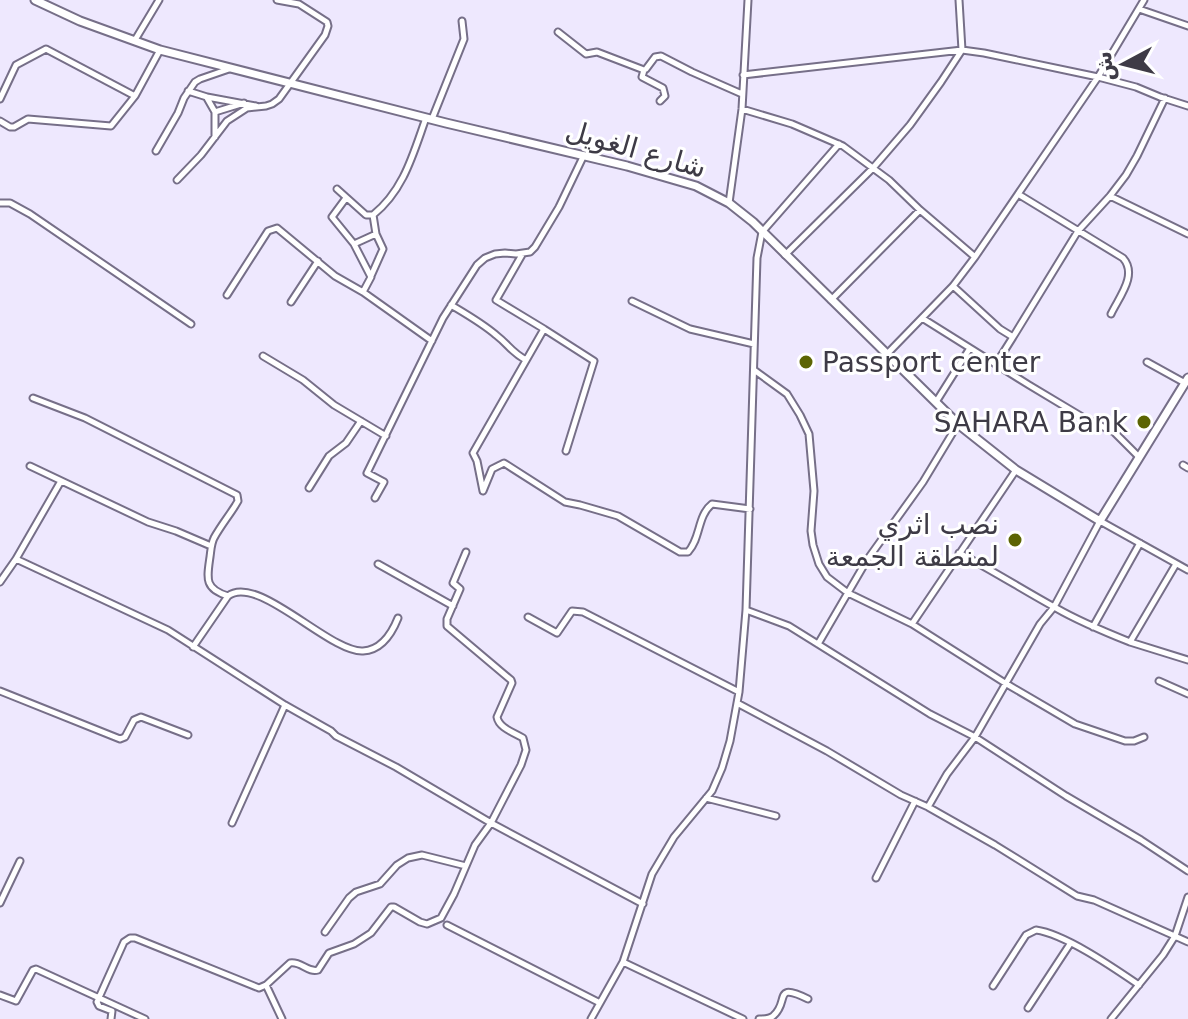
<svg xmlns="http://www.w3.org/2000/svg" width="1188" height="1019" viewBox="0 0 1188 1019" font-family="'DejaVu Sans','Noto Naskh Arabic',sans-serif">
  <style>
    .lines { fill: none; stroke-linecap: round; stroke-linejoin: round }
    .minor-casing { stroke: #766f88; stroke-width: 9 }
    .tertiary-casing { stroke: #766f88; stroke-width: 11 }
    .minor { stroke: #fff; stroke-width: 5 }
    .tertiary { stroke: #fff; stroke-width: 7 }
    .poi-dot { fill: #5c6403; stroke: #fff; stroke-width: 3 }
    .labels { text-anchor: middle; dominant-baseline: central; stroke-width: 6; stroke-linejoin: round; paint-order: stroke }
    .street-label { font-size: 28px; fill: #3e3b46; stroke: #fff }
    .poi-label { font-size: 28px; fill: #3e3b46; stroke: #fff; text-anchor: end }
  </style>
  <rect width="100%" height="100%" fill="#eee8fe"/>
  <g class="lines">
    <g class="minor-casing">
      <path id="minor" d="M1139 9 1188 26
        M558 32 586 54 597 52 644 70
        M135 40 159 0
        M644 70 646 69 655 57 661 56 692 72 742 94
        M644 70 642 77 663 88 665 96 660 101
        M743 75 962 50 984 53 1098 77 1136 87 1160 97 1188 106
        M188 91 207 97 256 106
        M207 98 215 112V137
        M0 99 16 65 46 49 135 96
        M742 109 792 124 843 146 889 180 920 210 975 257
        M215 112 244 103
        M432 119 464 39 462 21
        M0 121 10 127H14L28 119 111 126 135 96 160 50
        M156 151 178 113 184 98 195 82 200 79 229 69
        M177 180 201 155 227 121 247 108 266 106 272 104 279 99 325 35 328 26 327 22 299 4 277 0
        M337 189 366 215H373C404 190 413 154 426 118
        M1018 194 1123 258C1138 275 1119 297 1111 314
        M1110 196 1188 234
        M346 198 332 217 354 244 371 277 363 292
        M0 203H10L30 214 191 324
        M729 203 742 109 748 0
        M373 215 376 234
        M354 244 376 234 383 249 371 276
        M523 253 496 300 544 329 473 453 477 461 483 491 492 469 504 463 565 502 580 505 618 516 680 552H688C701 538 697 516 712 504L750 509
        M785 255 873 168 910 125 941 82 962 50 959 0
        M953 286 1000 329 1013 337 996 364
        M227 295 268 231 277 228 335 276 363 292 432 341
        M831 300 920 210
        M632 301 690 329 754 344
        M291 302 318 261
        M451 305C466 314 482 323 496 335 509 345 511 352 526 360
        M922 318 1029 385 1084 418 1114 432 1139 457
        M544 329 594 361 566 451
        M1013 337 1078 231 1110 196 1126 175 1137 156 1165 98
        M887 354 953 286 975 257 1098 77 1144 0
        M263 356 303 380 334 405 386 436
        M1147 362 1185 383
        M754 370 787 394 800 415 809 434 814 491 811 531 813 545 819 564 827 577 848 593 912 624
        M33 398 85 418 237 495 238 501 235 506C228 517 220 527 214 538 211 544 211 550 210 557 207 578 204 589 228 596L193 647
        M936 402 970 348
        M1183 465 1188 468
        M30 466 148 522 176 531 211 546
        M1016 470 912 624 1005 683 1075 724 1125 741H1134L1144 737
        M309 488 329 456 346 443 361 421
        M375 498 384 482 367 473 443 318 477 265 485 258 495 254 505 253 516 254 530 252 535 247 559 207 584 155
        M959 553C992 570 1023 590 1056 608 1080 622 1105 632 1130 642
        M16 559 61 481
        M378 564 453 606
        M1176 564 1130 642 1188 660
        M0 582 16 559 168 630 285 705 331 731 336 736 396 767 491 823 643 904
        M228 596C257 573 330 653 363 651 382 650 392 633 398 618
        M746 610 789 626 930 714 975 737 1066 796 1141 840 1188 871
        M528 617 557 633 572 611 583 612 739 692
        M1093 627 1140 543
        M818 644 867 560 923 482 958 424
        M1159 681 1188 694
        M0 691 120 739 125 737 134 720 141 717 188 735
        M737 703 827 751 901 795 928 807 947 774 975 737 1040 624 1054 607 1100 521 1188 570
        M706 798 776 816
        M928 807 995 845 1077 896 1094 900 1188 942
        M232 823 285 705
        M876 878 915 801
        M0 903 20 861
        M447 925 600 1003
        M325 932 349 898 356 892 380 884 397 865 408 858 422 855 466 866
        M623 962 743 1019
        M266 985 282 1019
        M993 986 1026 935 1036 930C1065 934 1114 968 1139 985
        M0 995 16 1001 33 970 36 969 145 1019
        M1028 1008 1070 944
        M111 1019 112 1011 99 1006 97 1002 124 942 130 938H135L259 988 266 985 290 963C301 961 308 973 318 970L329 953 354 944 371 933 391 907H394L420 922 427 924 441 918 454 894 475 845 491 823 521 765 526 750 523 738C513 732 499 728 497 717L512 683 511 680 447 626V619L460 589 453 583 466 552
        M591 1019 623 962 652 874 674 837 712 791 722 768 730 741 739 692 746 610 757 258 762 232 839 144
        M759 1019C763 1019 770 1019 773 1016 790 1003 772 981 808 999
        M1111 1019 1163 955 1175 936 1188 897"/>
    </g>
    <g class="tertiary-casing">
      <path id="tertiary" d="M35 0 80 21 160 50 446 123 627 166 696 186 729 203 753 222 958 424 1016 470 1100 521 1188 378"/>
    </g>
    <use href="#minor" class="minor"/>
    <use href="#tertiary" class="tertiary"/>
  </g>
  <g class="poi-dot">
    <circle cx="806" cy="362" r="8"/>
    <circle cx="1144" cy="422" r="8"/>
    <circle cx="1015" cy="540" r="8"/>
  </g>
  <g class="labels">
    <g class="street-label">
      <text transform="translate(636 149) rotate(16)">شارع الغويل</text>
    </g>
    <g class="poi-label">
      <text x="822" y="362" text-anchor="start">Passport center</text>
      <text x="1128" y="422">SAHARA Bank</text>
      <text x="999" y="524">نصب اثري<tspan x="999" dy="32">لمنطقة الجمعة</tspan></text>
    </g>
  </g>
  <g transform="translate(1124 64) rotate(263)" stroke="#ffffff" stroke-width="6" paint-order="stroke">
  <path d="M0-6L14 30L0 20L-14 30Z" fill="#3e3b46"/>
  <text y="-12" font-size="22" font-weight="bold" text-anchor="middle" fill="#3e3b46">ش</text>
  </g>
</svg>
